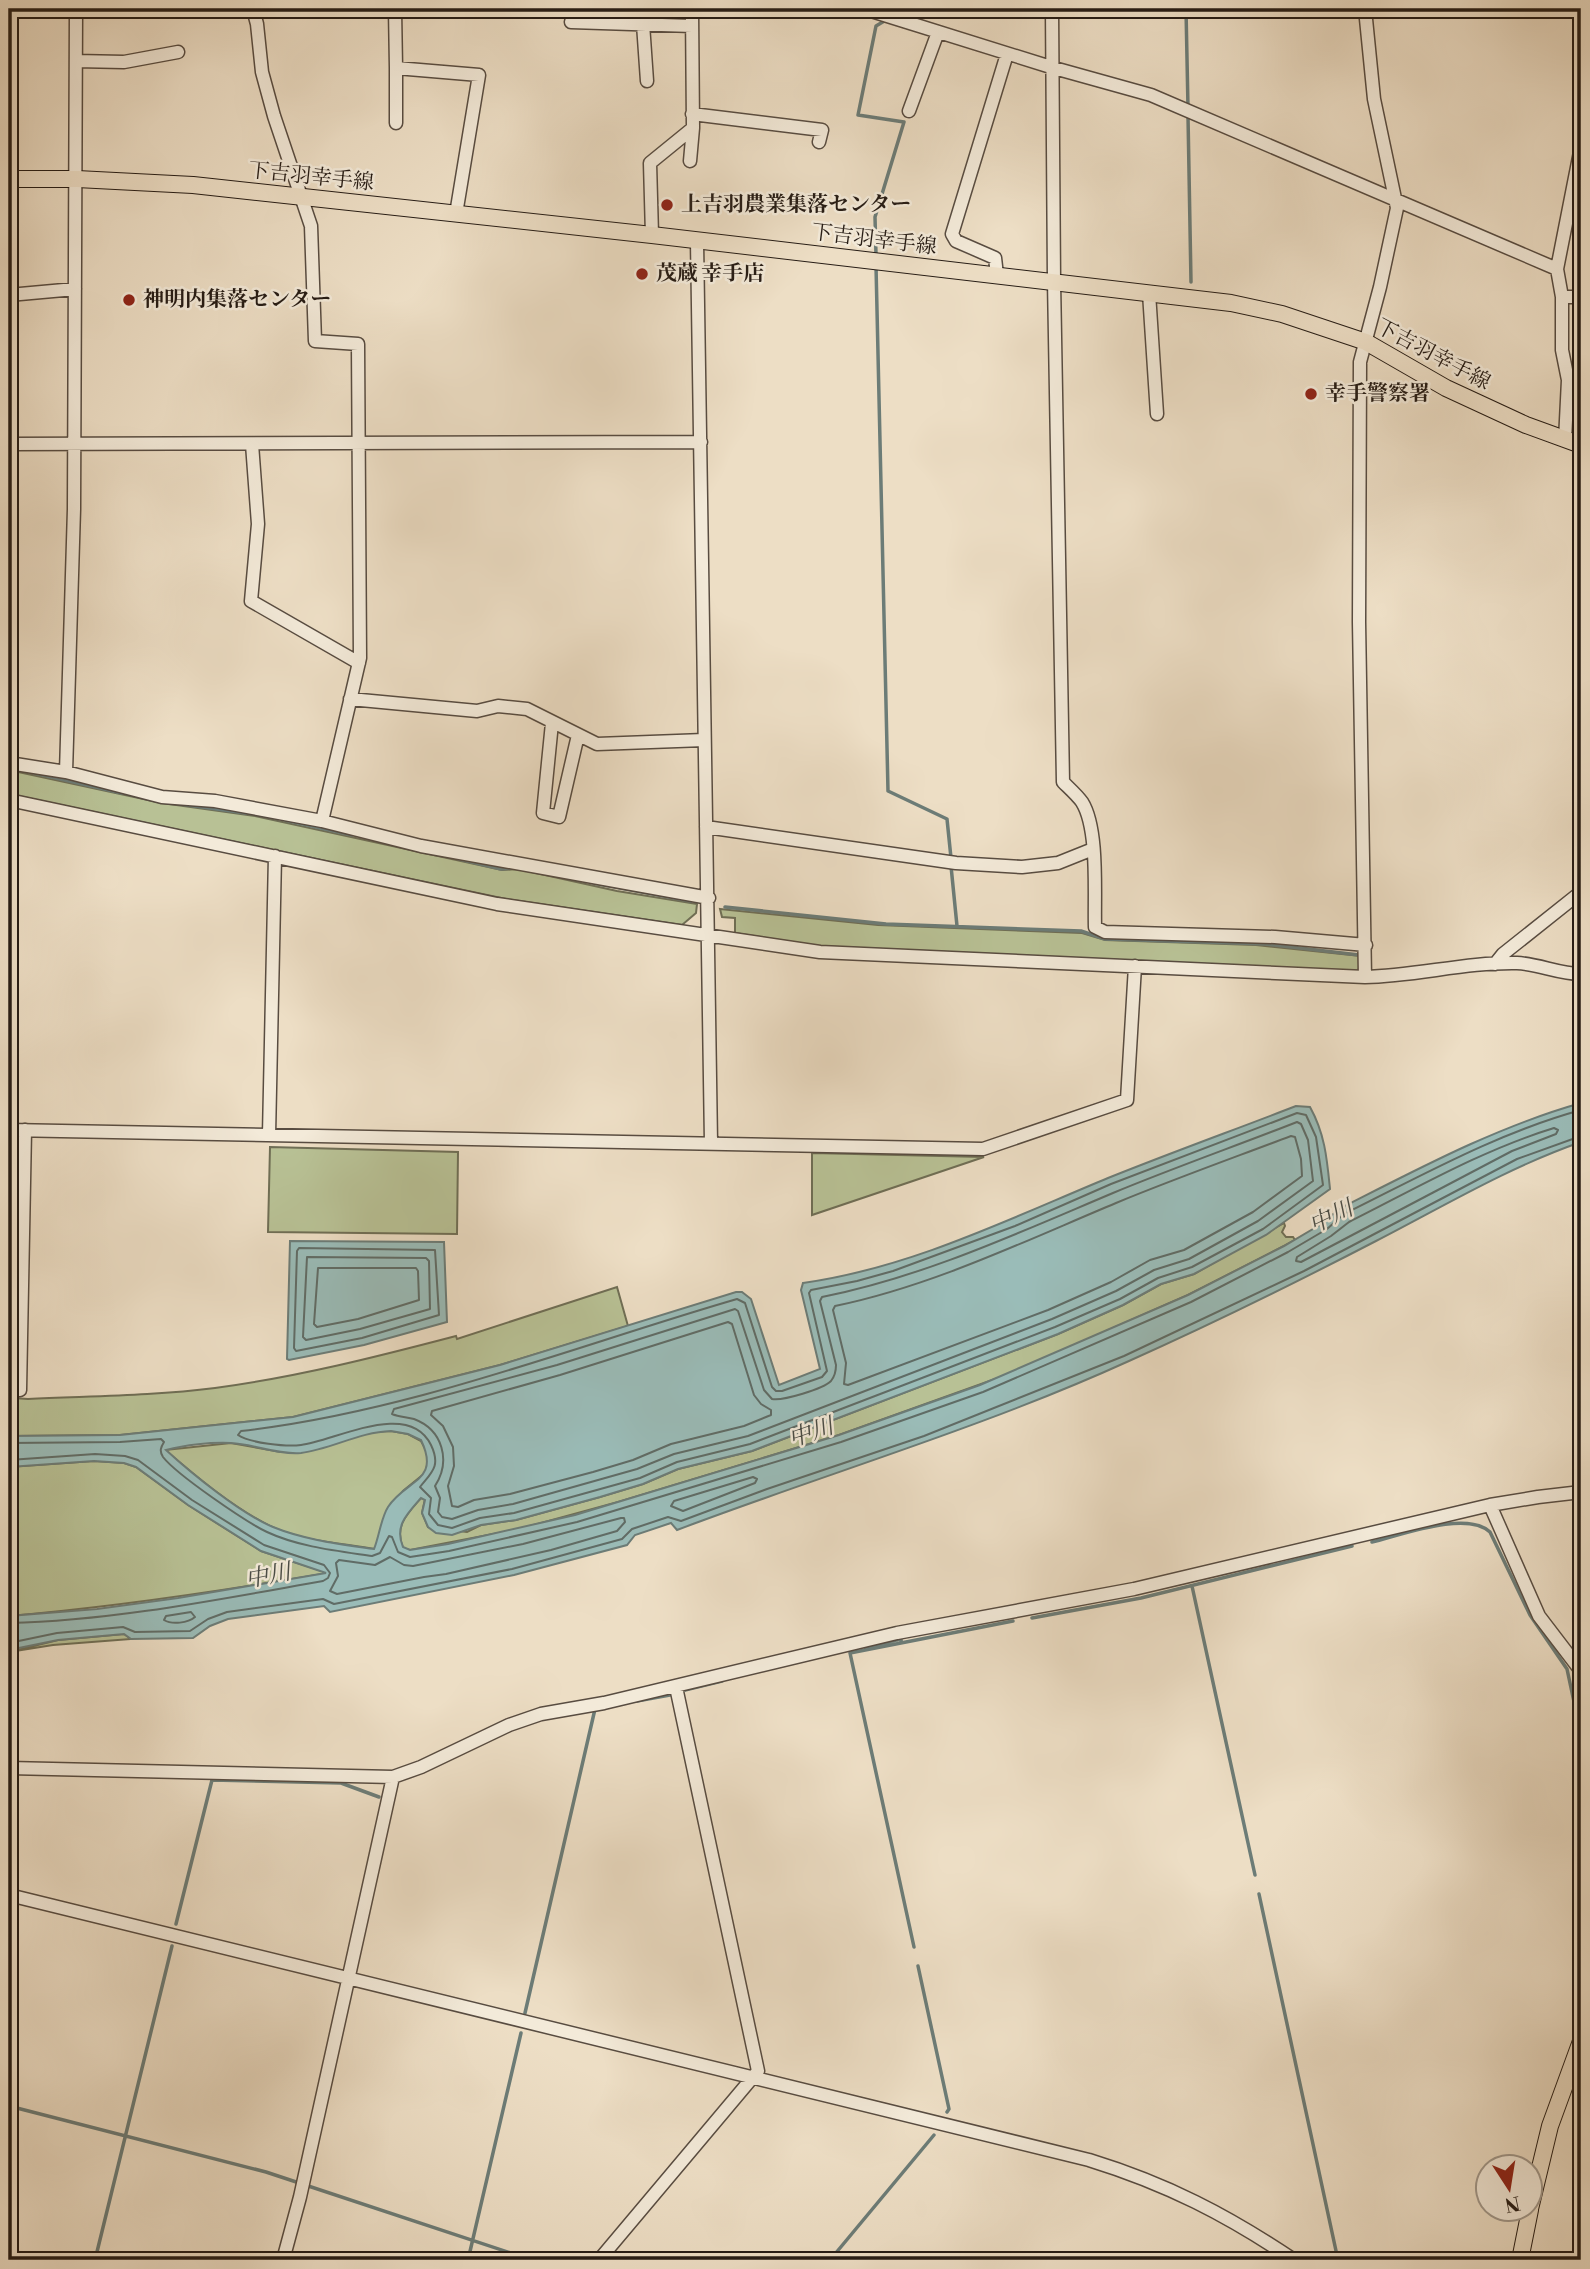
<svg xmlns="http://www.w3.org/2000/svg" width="1590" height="2269" viewBox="0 0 1590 2269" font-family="'Libre Bodoni','Noto Serif JP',serif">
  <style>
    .green { fill: #b8c195; stroke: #6f6e55; stroke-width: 2 }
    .water { fill: #9abcb8; stroke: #6c7c77; stroke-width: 2; fill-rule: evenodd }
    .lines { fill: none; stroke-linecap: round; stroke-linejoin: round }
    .shore { stroke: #606c66; stroke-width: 2 }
    .stream { stroke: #6c7c77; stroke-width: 3.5 }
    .minor-casing { stroke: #584c41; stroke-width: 15 }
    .major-casing { stroke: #261c15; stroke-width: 18 }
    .minor { stroke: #f3ead9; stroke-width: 12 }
    .major { stroke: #eddec5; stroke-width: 16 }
    .poi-dot { fill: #8f2418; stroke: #f3ead9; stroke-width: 2.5 }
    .labels { text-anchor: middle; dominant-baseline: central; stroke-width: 5; stroke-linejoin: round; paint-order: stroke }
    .street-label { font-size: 21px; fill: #261c15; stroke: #f3ead9 }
    .poi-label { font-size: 21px; font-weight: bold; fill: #261c15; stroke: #f3ead9; text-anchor: start }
    .water-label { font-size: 23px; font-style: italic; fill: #494c46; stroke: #f3ead9 }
  </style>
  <rect width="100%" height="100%" fill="#eddec5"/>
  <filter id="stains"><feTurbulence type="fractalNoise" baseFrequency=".00286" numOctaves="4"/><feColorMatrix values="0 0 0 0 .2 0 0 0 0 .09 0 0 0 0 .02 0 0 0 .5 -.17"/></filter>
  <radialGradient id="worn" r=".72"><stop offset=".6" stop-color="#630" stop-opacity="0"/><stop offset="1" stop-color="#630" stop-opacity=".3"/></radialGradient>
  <path class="green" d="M9 770 162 803 255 816 502 870 518 869 617 891 697 904 696 913 682 925 506 899 9 794Z
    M720 909 878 925 1082 933 1105 940 1256 945 1361 956V966L1357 971 818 946 735 933V918L722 917Z
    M9 1144 18 1149 13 1375 9 1380Z
    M270 1147 458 1152 457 1234 268 1232Z
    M812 1153 984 1157 812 1215Z
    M1284 1223 1285 1226 1282 1232 1286 1237H1293L1295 1240 1284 1246 1188 1295 1009 1374 839 1435 618 1502 519 1529 410 1550 403 1548C394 1526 407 1514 421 1498L425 1499 422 1513 428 1527 467 1532 481 1525 516 1520 600 1497 643 1484 678 1469 752 1451 1058 1334 1123 1305 1161 1284 1194 1274Z
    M617 1287 628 1326 500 1365 293 1417 120 1435 9 1436V1407L18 1406V1402H9V1395H13L14 1398 28 1399C90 1396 153 1396 215 1388 297 1377 376 1357 456 1336L457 1339Z
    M391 1431 408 1434 421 1441 428 1454V1461L425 1473 403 1491 380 1533 375 1549C340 1543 301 1541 270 1526 232 1507 197 1477 165 1450L231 1443 281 1452 373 1432Z
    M94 1461 124 1463 136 1467 188 1505 261 1551 328 1573C222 1591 116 1607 9 1616V1467Z
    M124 1634 131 1639 53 1645 9 1652 58 1640Z"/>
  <path class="water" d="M1581 1103V1142C1509 1167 1444 1206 1376 1241 1295 1283 1212 1324 1129 1361 982 1428 828 1473 677 1530L671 1523 635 1535 627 1545 514 1575 330 1612 324 1606 228 1619 210 1626 193 1638 131 1639 124 1634 58 1640 9 1650V1616L97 1609 178 1598 326 1573 261 1551 188 1505 136 1467 124 1463 94 1461 9 1467V1436L120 1435 293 1417 500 1365 736 1292H742L751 1299 779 1385 820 1369 801 1290 803 1283C910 1268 1009 1219 1108 1178 1170 1153 1234 1130 1296 1106L1310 1107C1325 1134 1327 1159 1330 1189L1266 1235 1194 1274 1161 1284 1123 1305 1058 1334 752 1451 678 1469 643 1484 600 1497 516 1520 481 1525 452 1535 436 1533 428 1527 422 1513 425 1500 421 1498C407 1514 394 1526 403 1547L410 1550 448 1544 575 1515 839 1435 980 1385 1188 1295 1284 1246 1323 1223 1339 1209C1418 1169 1496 1127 1581 1103ZM391 1431 408 1434 421 1440C441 1482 406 1479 388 1507 381 1518 379 1537 374 1549 340 1544 305 1540 273 1527 241 1514 191 1473 166 1450 185 1445 211 1442 231 1443 254 1444 277 1455 301 1453 332 1449 359 1432 391 1431Z
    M290 1241 444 1242 447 1322 364 1345 289 1360 287 1359Z"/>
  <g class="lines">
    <path class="shore" d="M1297 1113 1306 1115 1316 1137 1323 1185 1263 1229 1192 1267 1158 1278 1120 1299 1055 1327 750 1444 677 1462 640 1478 514 1513 480 1518 452 1528 438 1525 429 1514 431 1498 420 1487C432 1472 441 1466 431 1445 409 1399 335 1441 301 1445 286 1447 250 1443 238 1435L241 1431C410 1412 575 1346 737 1299L745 1303 772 1387 776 1391H782L822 1377 827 1371 809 1293 811 1290 857 1281 893 1271 1015 1226 1111 1184Z
      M1297 1122 1301 1124 1308 1140 1313 1181 1258 1221 1189 1259 1154 1270 1116 1291 1052 1319 748 1436 674 1454 637 1469 513 1504 478 1510 452 1519 442 1517 438 1512 440 1498 435 1486C451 1461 443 1430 414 1419 407 1417 399 1417 392 1414L394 1409 557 1365 735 1309 738 1311 764 1390 772 1399C783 1401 823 1389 831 1381 835 1376 836 1371 836 1365L820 1301 822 1297C923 1277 1018 1233 1113 1193 1173 1168 1236 1146 1297 1122Z
      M1554 1128 1558 1130 1556 1134 1512 1151 1301 1262 1296 1261 1297 1257 1331 1236 1349 1222C1415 1189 1482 1150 1554 1128Z
      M1291 1136 1295 1137 1301 1159 1302 1176 1253 1212 1184 1250 1150 1260 1111 1282 1048 1310 848 1385 844 1384 846 1363 833 1310 835 1306C932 1286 1025 1241 1116 1203 1174 1179 1233 1158 1291 1136Z
      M299 1248 435 1250 439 1315 362 1338 296 1351 294 1348 297 1251Z
      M307 1257 426 1258 429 1261 430 1309 360 1329 306 1340 303 1337Z
      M318 1268H416L418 1271 419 1300 358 1319 317 1327 314 1324Z
      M728 1322 732 1324 754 1395 761 1404 771 1410V1415L744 1426 671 1444 633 1460 593 1472 510 1494 474 1500 458 1507 452 1506 448 1486 454 1466 453 1447 443 1426 431 1415 432 1411 560 1375Z
      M9 1443 120 1442 161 1439 164 1442C161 1447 159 1451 163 1457 177 1475 246 1522 267 1532 299 1547 338 1551 372 1556L380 1553 389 1536 392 1537 398 1552 410 1557 449 1551 577 1522 841 1442 983 1392 1191 1302 1288 1252 1327 1229 1344 1214C1421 1176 1497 1133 1581 1110
      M9 1460 95 1454 125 1456 138 1460 192 1500 264 1545 324 1565 330 1573 328 1578 323 1581C221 1599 111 1621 9 1623
      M753 1477 757 1479 755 1483 683 1511 671 1506 674 1501Z
      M621 1518H624L625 1522 617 1531 551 1550 446 1574 424 1577 337 1594 330 1591 338 1576 336 1563 339 1560 375 1565 390 1557 404 1565 413 1566 523 1544Z
      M191 1612 195 1617C188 1623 172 1625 164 1620L166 1616Z
      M9 1643 57 1633 123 1627 135 1632 190 1631 208 1619 227 1612 323 1599 334 1604 512 1569 622 1539 632 1529 668 1517 681 1521 767 1489 924 1436 1124 1356 1304 1271 1517 1159 1581 1136"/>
    <path class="stream" d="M1186 9 1188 108
      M895 13 903 9
      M1188 116 1191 282
      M876 255 875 217 904 122 858 115 876 26 886 20
      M876 266 888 791 947 819 951 858
      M34 773 122 793
      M181 804 246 813
      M285 820 352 835
      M459 859 501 869 513 868
      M951 866 957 926
      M593 883 691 901
      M725 907 886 924 1081 931 1105 939 1266 944 1359 955
      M1372 1542C1401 1535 1467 1510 1490 1532L1530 1615 1567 1669 1577 1716
      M1192 1586 1255 1875
      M1032 1618 1141 1598 1352 1546
      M865 1647 901 1639V1643
      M685 1690 722 1681
      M637 1701 670 1695
      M1581 1733V1736
      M1259 1894 1338 2260
      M176 1924 212 1780 341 1783 379 1797
      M914 1947 850 1653 1013 1621
      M918 1966 949 2109 947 2112
      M525 2013 595 1709
      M9 2106 266 2172 532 2260
      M95 2260 172 1946
      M468 2260 521 2033
      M830 2260 934 2135"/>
    <g class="minor-casing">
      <path id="minor" d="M253 9 257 24 262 72 274 116 311 226 315 341 358 344 360 658 322 821
        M395 9 396 68 479 75 456 214
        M865 9 1054 68 1151 95 1557 269
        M1052 9 1054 281 1063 782C1069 788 1077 795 1082 802 1099 829 1094 895 1095 927L1105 932 1275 937 1366 945
        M1365 9 1374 99 1397 208 1380 287 1360 362 1359 622 1365 977
        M571 22 692 26
        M643 24 647 81
        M76 61 124 62 178 52
        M909 111 938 32
        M692 114 822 130 819 142
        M396 123V68
        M690 161 693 128
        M652 235 650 163 693 128 692 9
        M697 241 711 1143
        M997 275 995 258 956 241 952 234 1007 54
        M1149 293 1157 414
        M9 295 75 289
        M1562 297H1581
        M1565 440 1568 380 1562 350V297L1557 269 1581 147
        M9 444 701 442
        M252 444 258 524 251 601 359 663
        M350 699 477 711 498 706 527 709 597 744 704 740
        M552 723 543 813 559 817 578 735
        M9 763 66 772 162 797 215 801 322 821 421 846 709 898
        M66 772 74 509 76 9
        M9 800 497 904 820 952 1365 977C1416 976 1466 962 1517 963 1539 964 1559 974 1581 974
        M706 827 956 863 1022 867 1058 863 1093 849
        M1495 964 1503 954 1581 892
        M9 1130 983 1149 1127 1100 1135 966
        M269 1135 275 856
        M9 1389 20 1390 25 1130
        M1490 1505 1539 1616 1581 1671
        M9 1768 393 1777 421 1767 509 1725 541 1714 604 1703 897 1633 1134 1589 1490 1505 1538 1497 1581 1492
        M9 1895 1089 2160C1167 2184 1227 2215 1294 2260
        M283 2260 300 2197 393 1777
        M599 2260 758 2071 676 1687"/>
    </g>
    <g class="major-casing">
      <path id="major" d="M9 179H77L193 185 652 235 1231 303 1282 314 1366 342 1446 388 1526 425 1581 445
        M1530 2209 1550 2126 1581 2041
        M1520 2260 1530 2210"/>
    </g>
    <use href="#minor" class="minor"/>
    <use href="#major" class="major"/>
  </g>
  <g class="poi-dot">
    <circle cx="667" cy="205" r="7"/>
    <circle cx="642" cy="274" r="7"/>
    <circle cx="129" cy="300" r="7"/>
    <circle cx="1311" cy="394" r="7"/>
  </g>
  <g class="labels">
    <g class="street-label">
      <text transform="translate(311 177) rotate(6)">下吉羽幸手線</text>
      <text transform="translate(874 240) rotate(7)">下吉羽幸手線</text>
      <text transform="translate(1433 355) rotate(28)">下吉羽幸手線</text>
    </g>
    <g class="poi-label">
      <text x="681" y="205">上吉羽農業集落センター</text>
      <text x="656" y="274">茂蔵 幸手店</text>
      <text x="143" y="300">神明内集落センター</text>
      <text x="1325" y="394">幸手警察署</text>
    </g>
    <g class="water-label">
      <text transform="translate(1331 1217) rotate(-26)">中川</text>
      <text transform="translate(811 1433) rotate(-19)">中川</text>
      <text transform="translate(268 1576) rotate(-11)">中川</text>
    </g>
  </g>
  <rect width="1590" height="2269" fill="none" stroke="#eddec5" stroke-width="35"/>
  <rect x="10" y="10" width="1569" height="2248" fill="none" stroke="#261c15" stroke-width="3.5"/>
  <rect x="18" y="18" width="1555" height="2234" fill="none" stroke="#261c15" stroke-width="2"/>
  <g transform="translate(1509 2188) rotate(168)"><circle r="33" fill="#f3ead9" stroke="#a1988b" stroke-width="2"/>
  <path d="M0-5L12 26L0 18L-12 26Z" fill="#8f2418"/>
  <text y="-10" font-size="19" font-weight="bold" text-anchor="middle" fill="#261c15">N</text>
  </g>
  <rect width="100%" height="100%" filter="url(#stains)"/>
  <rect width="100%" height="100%" fill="url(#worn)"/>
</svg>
